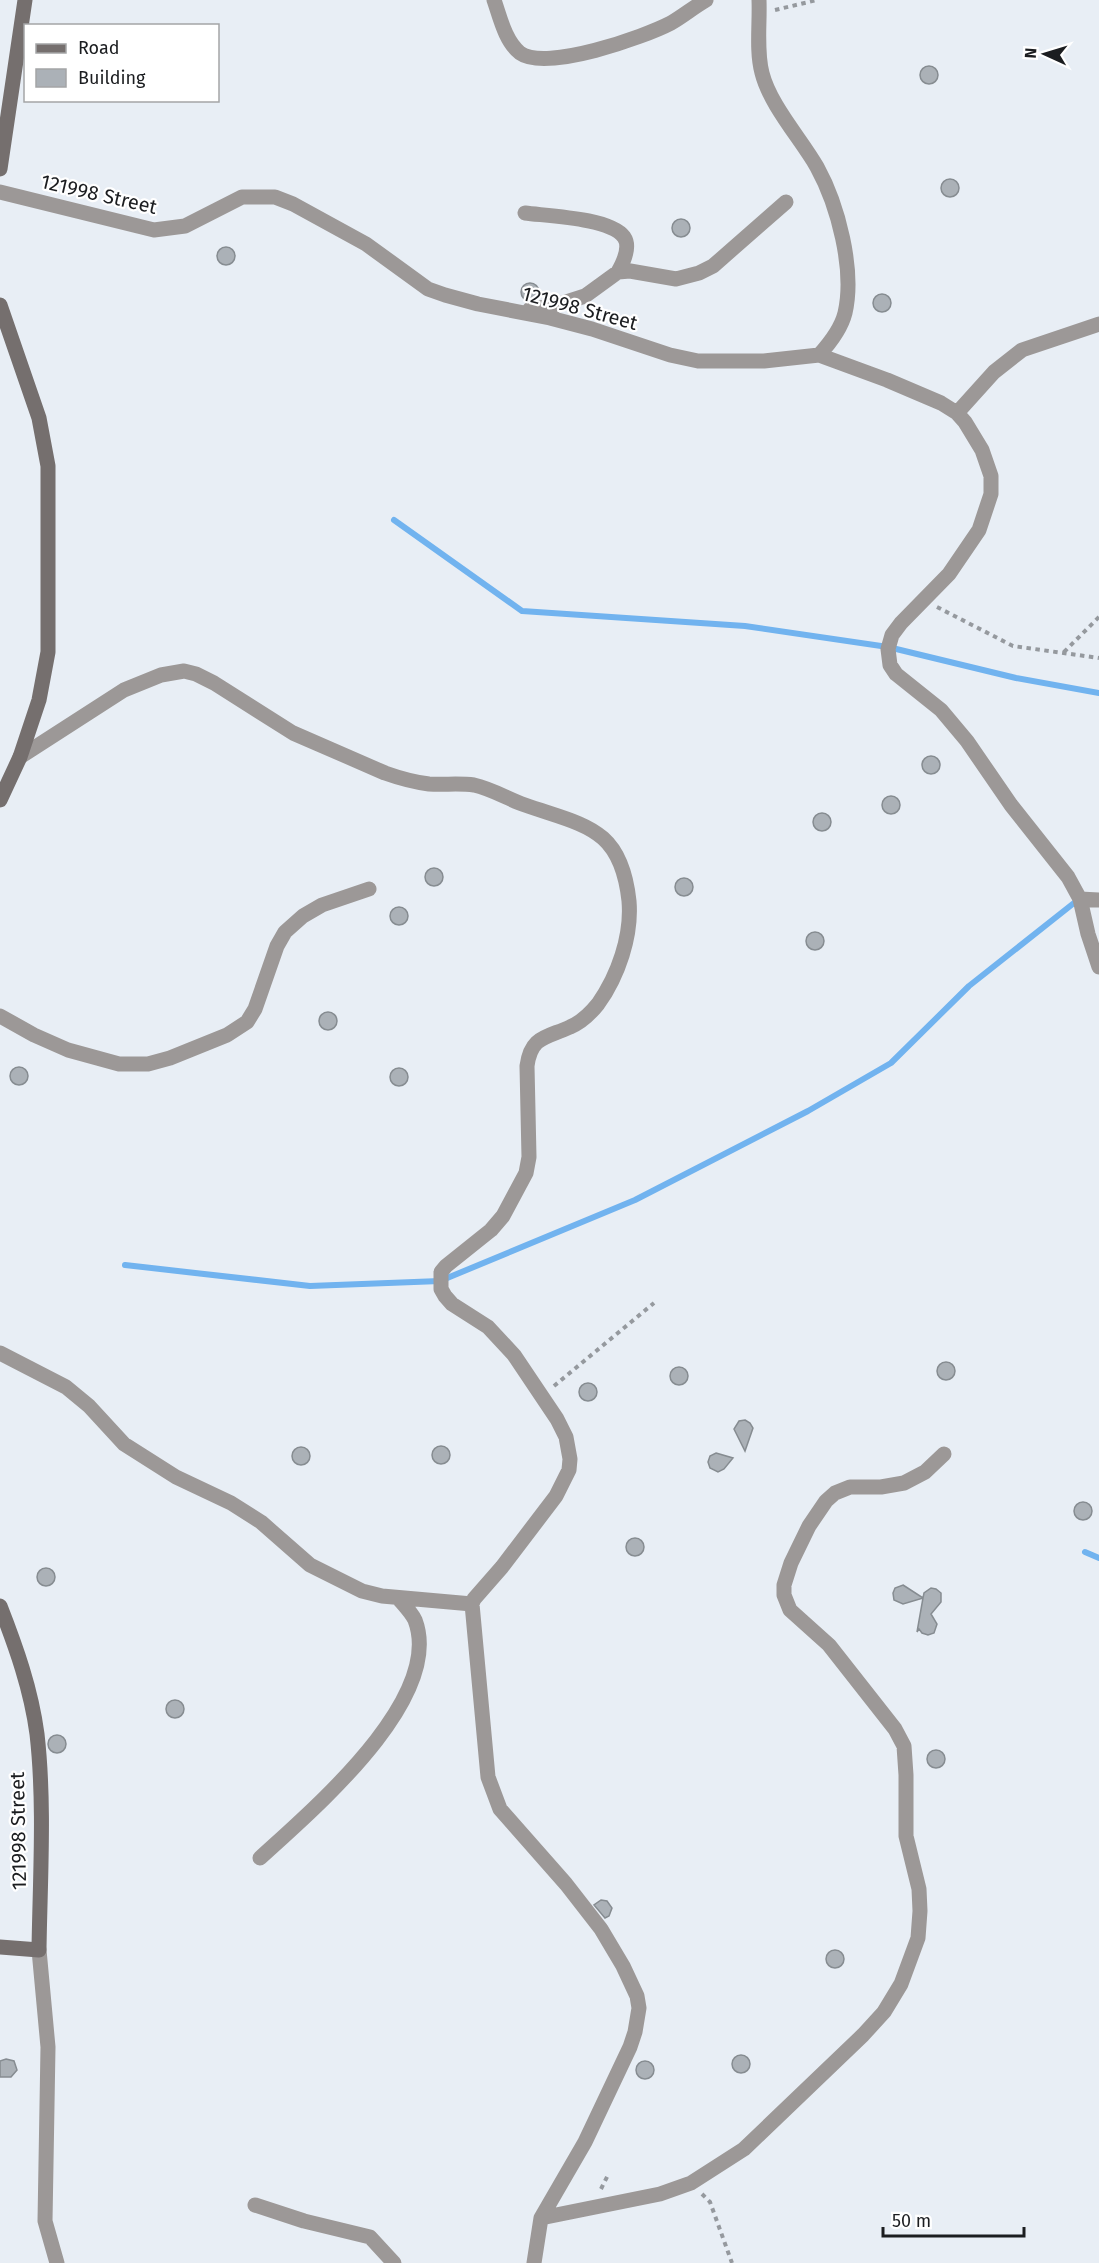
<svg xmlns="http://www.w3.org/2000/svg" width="1099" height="2263" viewBox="0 0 1099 2263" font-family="'Fira Sans',sans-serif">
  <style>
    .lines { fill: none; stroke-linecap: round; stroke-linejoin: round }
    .stream { stroke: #71b3ef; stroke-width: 6 }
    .building { fill: #abb1b7; stroke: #868c91; stroke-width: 1.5 }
    .path { stroke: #95999e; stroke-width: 4; stroke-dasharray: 4.5 4.5; stroke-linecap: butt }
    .street { stroke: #9c9897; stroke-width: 15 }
    .secondary { stroke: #756f6e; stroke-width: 15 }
    .labels { text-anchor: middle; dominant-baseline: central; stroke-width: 4.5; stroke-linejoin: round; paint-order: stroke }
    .street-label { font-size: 20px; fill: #1b1d20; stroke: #fff }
  </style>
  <rect width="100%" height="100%" fill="#e8eef5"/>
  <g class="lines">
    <path class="stream" d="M394 520 522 611 745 626 888 647 1016 678 1099 693
      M125 1265 310 1286 440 1281 635 1200 808 1111 891 1063 969 986 1079 899
      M1085 1552 1099 1558"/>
  </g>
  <path class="building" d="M920 75a9 9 0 1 1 18 0a9 9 0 1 1-18 0Z
    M941 188a9 9 0 1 1 18 0a9 9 0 1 1-18 0Z
    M672 228a9 9 0 1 1 18 0a9 9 0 1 1-18 0Z
    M217 256a9 9 0 1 1 18 0a9 9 0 1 1-18 0Z
    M521 292a9 9 0 1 1 18 0a9 9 0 1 1-18 0Z
    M873 303a9 9 0 1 1 18 0a9 9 0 1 1-18 0Z
    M922 765a9 9 0 1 1 18 0a9 9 0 1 1-18 0Z
    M882 805a9 9 0 1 1 18 0a9 9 0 1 1-18 0Z
    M813 822a9 9 0 1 1 18 0a9 9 0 1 1-18 0Z
    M425 877a9 9 0 1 1 18 0a9 9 0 1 1-18 0Z
    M675 887a9 9 0 1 1 18 0a9 9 0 1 1-18 0Z
    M390 916a9 9 0 1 1 18 0a9 9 0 1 1-18 0Z
    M806 941a9 9 0 1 1 18 0a9 9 0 1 1-18 0Z
    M319 1021a9 9 0 1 1 18 0a9 9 0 1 1-18 0Z
    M10 1076a9 9 0 1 1 18 0a9 9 0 1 1-18 0Z
    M390 1077a9 9 0 1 1 18 0a9 9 0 1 1-18 0Z
    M937 1371a9 9 0 1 1 18 0a9 9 0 1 1-18 0Z
    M670 1376a9 9 0 1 1 18 0a9 9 0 1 1-18 0Z
    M579 1392a9 9 0 1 1 18 0a9 9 0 1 1-18 0Z
    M745 1420 750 1423 753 1428 745 1451 734 1429 739 1421Z
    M432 1455a9 9 0 1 1 18 0a9 9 0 1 1-18 0Z
    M292 1456a9 9 0 1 1 18 0a9 9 0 1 1-18 0Z
    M716 1453 733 1458 724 1469 718 1472 710 1468 708 1462 710 1456Z
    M1074 1511a9 9 0 1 1 18 0a9 9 0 1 1-18 0Z
    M626 1547a9 9 0 1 1 18 0a9 9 0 1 1-18 0Z
    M37 1577a9 9 0 1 1 18 0a9 9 0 1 1-18 0Z
    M903 1585 923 1598 924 1593 931 1588 936 1589 941 1593V1602L931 1614 937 1624 934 1633 928 1635 922 1633 919 1629 917 1632 923 1598 903 1604 894 1600 893 1593 895 1588Z
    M166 1709a9 9 0 1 1 18 0a9 9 0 1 1-18 0Z
    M48 1744a9 9 0 1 1 18 0a9 9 0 1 1-18 0Z
    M927 1759a9 9 0 1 1 18 0a9 9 0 1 1-18 0Z
    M601 1900 607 1901 612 1908 609 1916 605 1918 594 1905Z
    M826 1959a9 9 0 1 1 18 0a9 9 0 1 1-18 0Z
    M732 2064a9 9 0 1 1 18 0a9 9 0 1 1-18 0Z
    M6 2059 14 2061 17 2070 11 2077H0V2061Z
    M636 2070a9 9 0 1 1 18 0a9 9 0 1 1-18 0Z"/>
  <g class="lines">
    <path class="path" d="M775 10 817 0
      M937 607 1013 646 1099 658
      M1064 652 1099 617
      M554 1386 654 1303
      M601 2189 608 2175
      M702 2194 710 2202 732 2263"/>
    <path class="street" d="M494 0C500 17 505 41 520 53 546 72 644 37 671 23 683 16 694 7 706 0
      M0 192 154 230 185 226 242 197H275L293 204 366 244 428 289 445 295 478 304 550 318 592 329 670 355 698 361H764L819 355C830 343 841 329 845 313 855 270 838 205 817 167 801 139 770 105 762 73 756 51 760 23 759 0
      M525 213C548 216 610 218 624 237 631 247 623 263 618 272
      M529 310 557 305 585 296 618 272 630 271 676 279 699 273 713 266 786 202
      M819 355 887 380 941 403 957 413 965 422 982 450 991 476V494L979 530 949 574 901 623 892 635 888 649 890 665 896 674 941 710 967 741 1011 805 1068 877 1080 899 1088 934 1099 967
      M957 413 994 372 1022 350 1099 324
      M20 757 124 690 161 675 184 671 196 674 214 683 293 733 385 773C399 778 413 782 429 784 444 785 459 783 474 785 492 789 508 799 525 805 585 826 621 827 629 901 632 936 618 976 598 1004 590 1014 582 1022 570 1027 546 1038 531 1036 527 1066L529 1157 526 1173 503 1216 491 1230 446 1266 441 1272V1289L445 1296 452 1304 488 1327 514 1355 557 1419 566 1437 570 1459 569 1470 556 1496 502 1567 474 1599 472 1604 488 1777 500 1809 566 1884 601 1929 623 1966 637 1996 639 2008 635 2032 630 2047 585 2142 541 2218 534 2263
      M1080 899 1099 900
      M0 1016 34 1035 68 1050 119 1064H148L170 1058 227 1035 247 1022 255 1009 277 946 285 932 303 916 322 905 369 889
      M0 1353 66 1387 89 1406 124 1444 176 1477 231 1503 261 1522 310 1565 362 1591 382 1596 472 1604
      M260 1858C311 1811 445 1699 415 1620 411 1612 404 1605 398 1598
      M39 1950 48 2047 45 2221 57 2263
      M255 2205 304 2221 370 2237 394 2263
      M541 2218 660 2194 691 2183 744 2149 863 2035 884 2012 901 1984 918 1938 920 1911 919 1889 906 1836V1775L904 1746 895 1729 829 1645 790 1610 784 1595V1585L791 1563 809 1526 826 1501 835 1493 850 1487H881L904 1483 925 1472 944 1454"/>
    <path class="secondary" d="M0 169 25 0
      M0 305 39 418 48 466V652L39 700 20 757 0 800
      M0 1606C16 1647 31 1689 37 1734 45 1805 40 1879 39 1950L0 1947"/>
  </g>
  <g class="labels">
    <g class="street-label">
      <text transform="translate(99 194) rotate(13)">121998 Street</text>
      <text transform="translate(580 308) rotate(15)">121998 Street</text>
      <text transform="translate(18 1831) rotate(-91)">121998 Street</text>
    </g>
  </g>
  <rect x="24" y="24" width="195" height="78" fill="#ffffff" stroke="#a4a5a6" stroke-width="1.5"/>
  <rect x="36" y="44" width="30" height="9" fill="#756f6e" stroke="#a4a5a6" stroke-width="1.5"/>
  <text x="78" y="54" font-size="18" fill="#1b1d20">Road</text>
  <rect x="36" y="69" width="30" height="18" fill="#abb1b7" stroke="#a4a5a6" stroke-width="1.5"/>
  <text x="78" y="84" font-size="18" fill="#1b1d20">Building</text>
  <g transform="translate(1045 54) rotate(274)" stroke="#ffffff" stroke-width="4.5" paint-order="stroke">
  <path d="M0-4.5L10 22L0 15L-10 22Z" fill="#1b1d20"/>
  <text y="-9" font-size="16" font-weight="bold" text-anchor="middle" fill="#1b1d20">N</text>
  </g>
  <path d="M883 2227v9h141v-9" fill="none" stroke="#1b1d20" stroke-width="3"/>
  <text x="892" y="2227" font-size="18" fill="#1b1d20" stroke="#ffffff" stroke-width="4.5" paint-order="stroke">50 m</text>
</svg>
